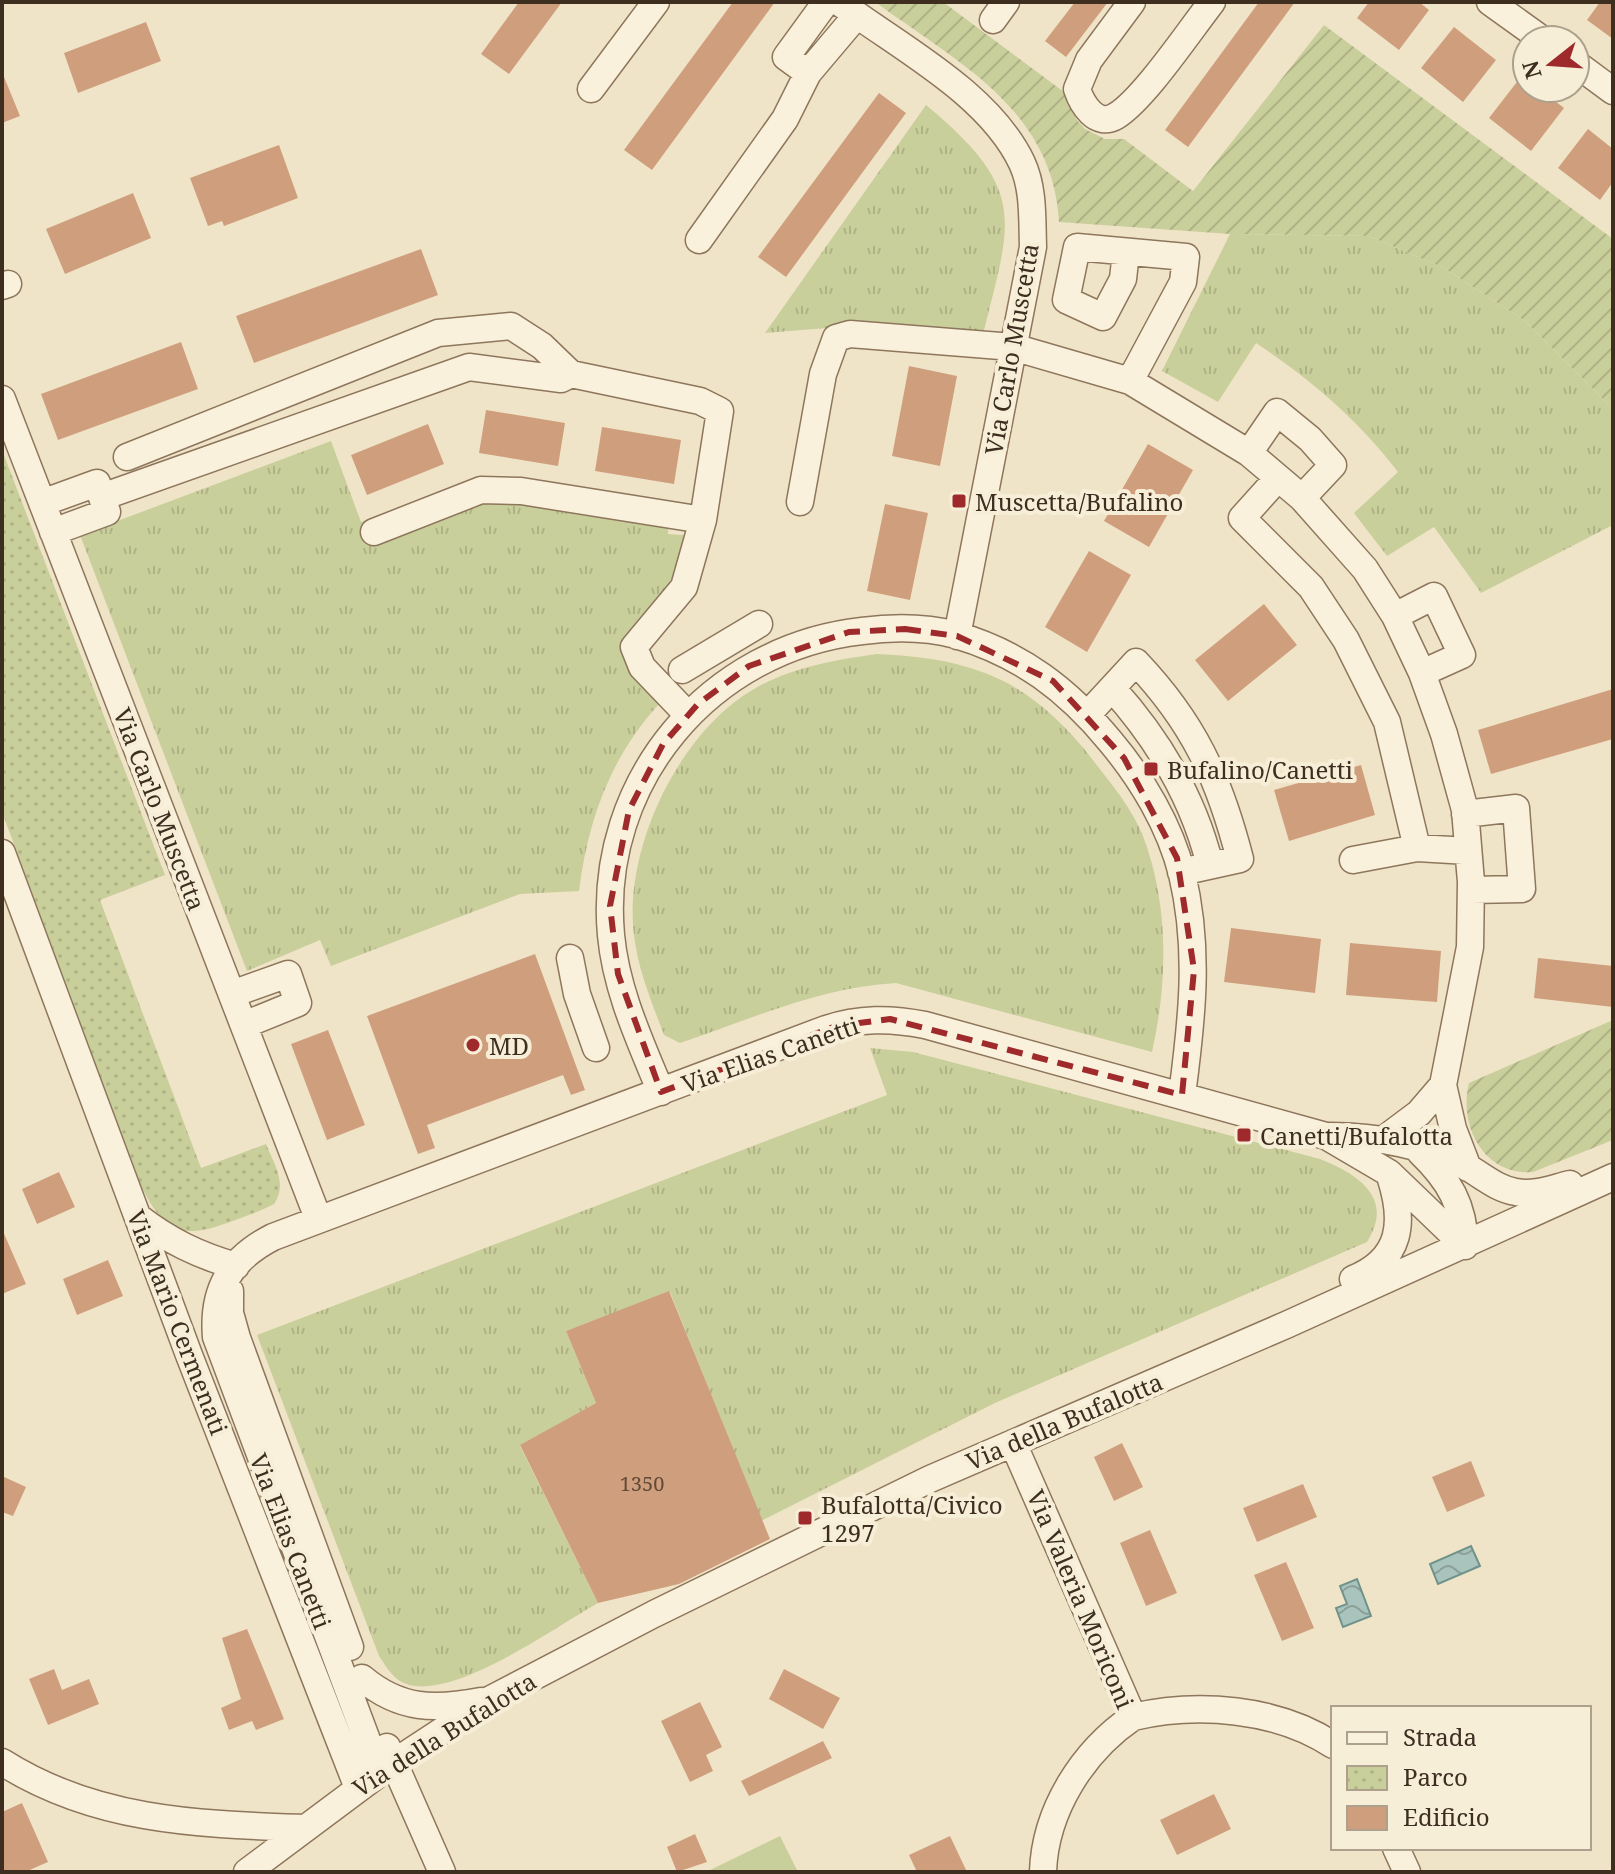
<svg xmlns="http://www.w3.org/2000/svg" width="1615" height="1874" viewBox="0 0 1615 1874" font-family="'Noto Serif',serif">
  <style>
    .grass { fill: url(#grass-tufts) }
    .park { fill: url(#park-dots) }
    .garden { fill: url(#garden-furrows) }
    .pitch { fill: #c9cf9b }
    .water { fill: url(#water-waves); stroke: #6f938a; stroke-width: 2 }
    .building { fill: #cf9f7d }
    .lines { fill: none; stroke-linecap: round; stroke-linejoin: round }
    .minor-casing { stroke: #8d765c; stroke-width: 29 }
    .minor { stroke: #faf1dc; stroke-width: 26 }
    .marked { fill: none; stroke: #9e2a2b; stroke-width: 6; stroke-dasharray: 16 10; stroke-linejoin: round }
    .poi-dot { fill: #9e2a2b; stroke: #f7eed8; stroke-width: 3 }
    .labels { text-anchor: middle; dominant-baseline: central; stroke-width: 8; stroke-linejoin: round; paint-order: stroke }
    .number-label { font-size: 20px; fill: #624a37 }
    .street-label { font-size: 24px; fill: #3d2e20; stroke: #f7eed8 }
    .poi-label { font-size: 24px; fill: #3d2e20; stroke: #f7eed8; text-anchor: start }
  </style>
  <defs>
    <pattern id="grass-tufts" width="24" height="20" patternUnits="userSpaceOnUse" patternTransform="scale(2)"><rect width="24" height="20" fill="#c9cf9b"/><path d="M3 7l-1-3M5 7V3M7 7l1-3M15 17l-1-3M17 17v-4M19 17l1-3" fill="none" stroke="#aeb285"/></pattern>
    <pattern id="park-dots" width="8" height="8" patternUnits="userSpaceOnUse" patternTransform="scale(2)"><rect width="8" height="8" fill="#c9cf9b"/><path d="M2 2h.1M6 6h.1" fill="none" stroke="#aeb285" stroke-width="1.8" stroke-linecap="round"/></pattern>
    <pattern id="garden-furrows" width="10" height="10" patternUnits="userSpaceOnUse" patternTransform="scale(2)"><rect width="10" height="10" fill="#c9cf9b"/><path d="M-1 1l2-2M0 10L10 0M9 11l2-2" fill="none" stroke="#aeb285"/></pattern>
    <pattern id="water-waves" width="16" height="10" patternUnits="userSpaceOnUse" patternTransform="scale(2)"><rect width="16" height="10" fill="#a9c4bc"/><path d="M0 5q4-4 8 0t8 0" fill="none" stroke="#8ba098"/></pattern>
  </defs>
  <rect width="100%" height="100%" fill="#f0e4c8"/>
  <path class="grass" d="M926 105C1032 193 1010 221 981 343L888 323 765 333Z
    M1230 234 1369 236 1444 268 1525 321 1613 409V525L1481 593 1434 527 1387 556 1354 513 1398 472C1357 419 1311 380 1256 343L1218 402 1162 371Z
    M331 441 361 522 482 478 669 511 668 534 696 536 681 593 622 644 628 670 659 704C610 758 588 820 579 891L520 894 331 966 320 940 247 971 80 535Z
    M877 654C914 656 949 659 985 673 1026 688 1062 721 1089 755 1108 780 1131 806 1143 836 1169 904 1168 981 1152 1052L896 983C821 987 751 1019 680 1043L664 1035C652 1003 638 970 634 935 623 849 679 732 754 689 792 667 835 660 877 654Z
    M870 1048 913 1052 1320 1159C1358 1174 1395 1198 1367 1242L995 1403 761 1521 670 1292 566 1331 596 1403 520 1446 598 1603C554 1628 458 1697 409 1685 394 1681 387 1668 379 1656L257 1335 887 1095Z"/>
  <path class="park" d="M2 450 165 875 100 900 201 1168 266 1144C274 1164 288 1184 274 1204 259 1212 243 1217 227 1223 181 1240 164 1231 142 1188L2 812Z"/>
  <path class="garden" d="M875 2H943L1068 95 1076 119 1085 129 1105 139H1124L1193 191 1324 25 1613 239V409L1525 321 1444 268 1369 236 1230 234 1059 222C1053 109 957 62 875 2Z
    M1613 1020V1140L1533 1172C1484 1176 1458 1126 1469 1083Z"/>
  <path class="pitch" d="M780 1836 798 1872H705H706Z"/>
  <path class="water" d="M1471 1546 1480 1566 1438 1584 1430 1564Z
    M1357 1579 1371 1616 1343 1627 1336 1608 1347 1604 1340 1586Z"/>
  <path class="building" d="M519 2H562L509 74 481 54Z
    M733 2H775L652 170 624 150Z
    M1075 2H1108L1066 57 1045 41Z
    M1259 2H1295L1188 147 1165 130Z
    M1369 2H1419L1429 10 1399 50 1357 18Z
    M1600 2H1613V39L1587 20Z
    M146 22 161 61 78 93 64 53Z
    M1454 27 1496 60 1463 102 1421 68Z
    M1527 69V88H1538L1564 108 1531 151 1489 118Z
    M2 72 20 116 2 123Z
    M879 93 906 113 786 277 758 257Z
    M1588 129 1613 149V182L1600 200 1558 168Z
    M279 145 298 198 224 226 222 221 208 226 190 178Z
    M133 193 151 238 65 274 46 229Z
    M421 249 438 295 254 363 236 316Z
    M181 342 198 389 58 440 41 394Z
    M909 366 957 376 940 466 892 456Z
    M486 410 565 423 558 466 479 453Z
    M428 424 444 464 367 495 351 455Z
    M602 427 681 440 674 484 595 471Z
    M1148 444 1193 470 1149 547 1104 521Z
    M885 504 928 513 910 600 867 591Z
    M1089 551 1131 575 1087 652 1045 627Z
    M1264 604 1297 645 1228 701 1195 660Z
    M1613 689V739L1491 774 1478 730Z
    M1361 765 1375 815 1289 841 1274 790Z
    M1231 928 1321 939 1315 993 1224 982Z
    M1350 943 1441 951 1437 1002 1346 995Z
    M535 954 585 1090 571 1095 563 1075 427 1125 435 1148 418 1154 367 1016Z
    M1538 958 1613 966V1007L1534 998Z
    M328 1030 365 1125 327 1140 291 1044Z
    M59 1172 75 1207 37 1224 22 1189Z
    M2 1229 26 1284 2 1294Z
    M108 1260 123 1296 77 1315 63 1279Z
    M669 1291 770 1539 679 1584 598 1603 520 1445 596 1403 566 1331Z
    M1122 1443 1143 1487 1114 1501 1094 1457Z
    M1471 1461 1485 1496 1447 1512 1432 1477Z
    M2 1476 26 1487 13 1516 2 1512Z
    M1303 1484 1317 1517 1257 1542 1243 1508Z
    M1150 1530 1177 1593 1146 1606 1120 1543Z
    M1286 1562 1314 1628 1282 1641 1254 1575Z
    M247 1629 284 1719 256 1730 252 1721 229 1730 221 1708 241 1699 222 1638Z
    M54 1669 62 1690 89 1679 99 1704 48 1725 29 1679Z
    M784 1669 840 1698 823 1729 769 1699Z
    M700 1702 722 1747 706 1755 713 1771 690 1782 661 1721Z
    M823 1741 832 1758 749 1796 741 1781Z
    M1214 1794 1231 1829 1177 1855 1160 1820Z
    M22 1803 48 1862 25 1872H2V1812Z
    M695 1834 707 1862 677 1872 667 1847Z
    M950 1836 967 1872H917L909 1855Z"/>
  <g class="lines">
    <g class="minor-casing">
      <path id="minor" d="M826 2 786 57 808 73 857 15
        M839 2C899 47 989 93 1022 163 1034 189 1032 219 1033 247L957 636
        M1132 2 1089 60 1077 89C1082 104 1096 128 1116 116 1144 99 1190 30 1212 2
        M1490 2 1543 40
        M993 20 1006 2
        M1575 63 1613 91
        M591 89 656 2
        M699 240 785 119 808 73
        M1126 252 1123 279 1103 317 1066 300 1077 247 1186 257 1183 282 1130 381
        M2 286 8 284
        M2 399 318 1218
        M1249 453 1277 412 1310 439 1333 465 1302 498
        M127 457 438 333 511 326 542 346 571 374
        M1278 478 1242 518 1311 587 1346 640 1387 722 1417 848
        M102 497 469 367 561 379 571 374 700 401 720 411 703 520 684 587 634 647 642 667 687 714
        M800 502 823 374 836 338 850 334 1013 347 1130 381 1249 453 1302 498 1365 569 1395 616 1422 673 1444 734 1465 810 1471 882 1470 947 1443 1085 1453 1129 1468 1168
        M42 503 97 483 107 512 53 532
        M374 532 481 490 521 491 703 520
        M1395 616 1434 596 1462 655 1422 673
        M682 670 759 624
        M1112 688C1159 740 1193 797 1210 865
        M1088 714 1136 662C1194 723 1219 778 1240 859L1181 872
        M1465 814 1516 808 1522 889 1471 890
        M2 853 189 1355 358 1788
        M1353 860 1417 848 1468 851
        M570 958 577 994 596 1048
        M232 994 288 974 298 1003 244 1025
        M661 1092C640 1041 616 990 611 935 597 781 710 648 862 631 893 627 926 627 956 635 1021 654 1068 690 1110 741 1142 779 1170 826 1182 874 1200 949 1192 1019 1182 1095
        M1330 1136C1376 1136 1426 1145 1467 1167 1483 1176 1497 1189 1516 1192 1534 1196 1553 1188 1570 1184
        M1383 1140 1419 1113 1443 1085
        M1420 1152C1449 1180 1464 1205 1465 1246
        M138 1217C169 1241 198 1255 236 1266
        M1353 1279C1402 1259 1405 1222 1390 1176
        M230 1291V1313L237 1338 350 1647
        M1013 1443 1133 1717C1083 1751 1045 1810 1043 1872
        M362 1678C400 1710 435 1710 481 1701
        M1133 1717C1197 1702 1277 1708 1333 1745
        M387 1747 442 1872
        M2 1762C95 1821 196 1824 303 1828
        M379 1772 216 1337C212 1290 230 1259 273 1237L826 1029C859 1018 890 1018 925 1025L1326 1136 1389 1173 1465 1246
        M1396 1848 1407 1872
        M247 1872 393 1763 489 1700 654 1614 930 1479 1286 1325 1613 1177"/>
    </g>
    <use href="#minor" class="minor"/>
  </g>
  <path class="marked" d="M905 629 957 636 1053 681 1124 758 1177 858 1194 970 1182 1095 890 1019 836 1026 661 1092 618 974 610 906 629 810 663 744 698 704 749 666 849 632Z"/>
  <g class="poi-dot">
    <rect x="951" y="493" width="16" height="16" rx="4"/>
    <rect x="1143" y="761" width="16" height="16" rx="4"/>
    <circle cx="473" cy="1045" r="8"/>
    <rect x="1236" y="1127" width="16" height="16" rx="4"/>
    <rect x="797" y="1510" width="16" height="16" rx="4"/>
  </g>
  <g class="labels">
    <g class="number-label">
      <text x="642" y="1483">1350</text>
    </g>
    <g class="street-label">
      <text transform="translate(1011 349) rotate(-80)">Via Carlo Muscetta</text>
      <text transform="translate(160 809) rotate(69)">Via Carlo Muscetta</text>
      <text transform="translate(770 1054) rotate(-19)">Via Elias Canetti</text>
      <text transform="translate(178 1322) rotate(69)">Via Mario Cermenati</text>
      <text transform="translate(1064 1421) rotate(-23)">Via della Bufalotta</text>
      <text transform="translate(291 1541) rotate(69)">Via Elias Canetti</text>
      <text transform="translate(1081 1599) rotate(67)">Via Valeria Moriconi</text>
      <text transform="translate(444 1734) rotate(-32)">Via della Bufalotta</text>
    </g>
    <g class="poi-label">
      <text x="975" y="501">Muscetta/Bufalino</text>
      <text x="1167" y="769">Bufalino/Canetti</text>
      <text x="489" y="1045">MD</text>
      <text x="1260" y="1135">Canetti/Bufalotta</text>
      <text x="821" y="1504">Bufalotta/Civico<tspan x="821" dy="28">1297</tspan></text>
    </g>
  </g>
  <rect width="1615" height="1874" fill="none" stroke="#3d2e20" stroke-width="8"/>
  <rect x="1331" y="1706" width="260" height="144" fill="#f7eed8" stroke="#ada18e" stroke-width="2"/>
  <rect x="1347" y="1732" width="40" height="12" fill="#faf1dc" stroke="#ada18e" stroke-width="2"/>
  <text x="1403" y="1746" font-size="24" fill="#3d2e20">Strada</text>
  <rect x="1347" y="1766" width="40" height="24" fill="url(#park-dots)" stroke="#ada18e" stroke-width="2"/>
  <text x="1403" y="1786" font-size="24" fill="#3d2e20">Parco</text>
  <rect x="1347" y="1806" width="40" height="24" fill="#cf9f7d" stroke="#ada18e" stroke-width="2"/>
  <text x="1403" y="1826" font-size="24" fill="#3d2e20">Edificio</text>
  <g transform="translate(1551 64) rotate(253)"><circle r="38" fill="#f7eed8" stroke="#ada18e" stroke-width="2"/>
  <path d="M0-6L14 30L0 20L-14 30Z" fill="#9e2a2b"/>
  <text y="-12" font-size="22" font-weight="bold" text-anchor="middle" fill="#3d2e20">N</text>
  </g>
</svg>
